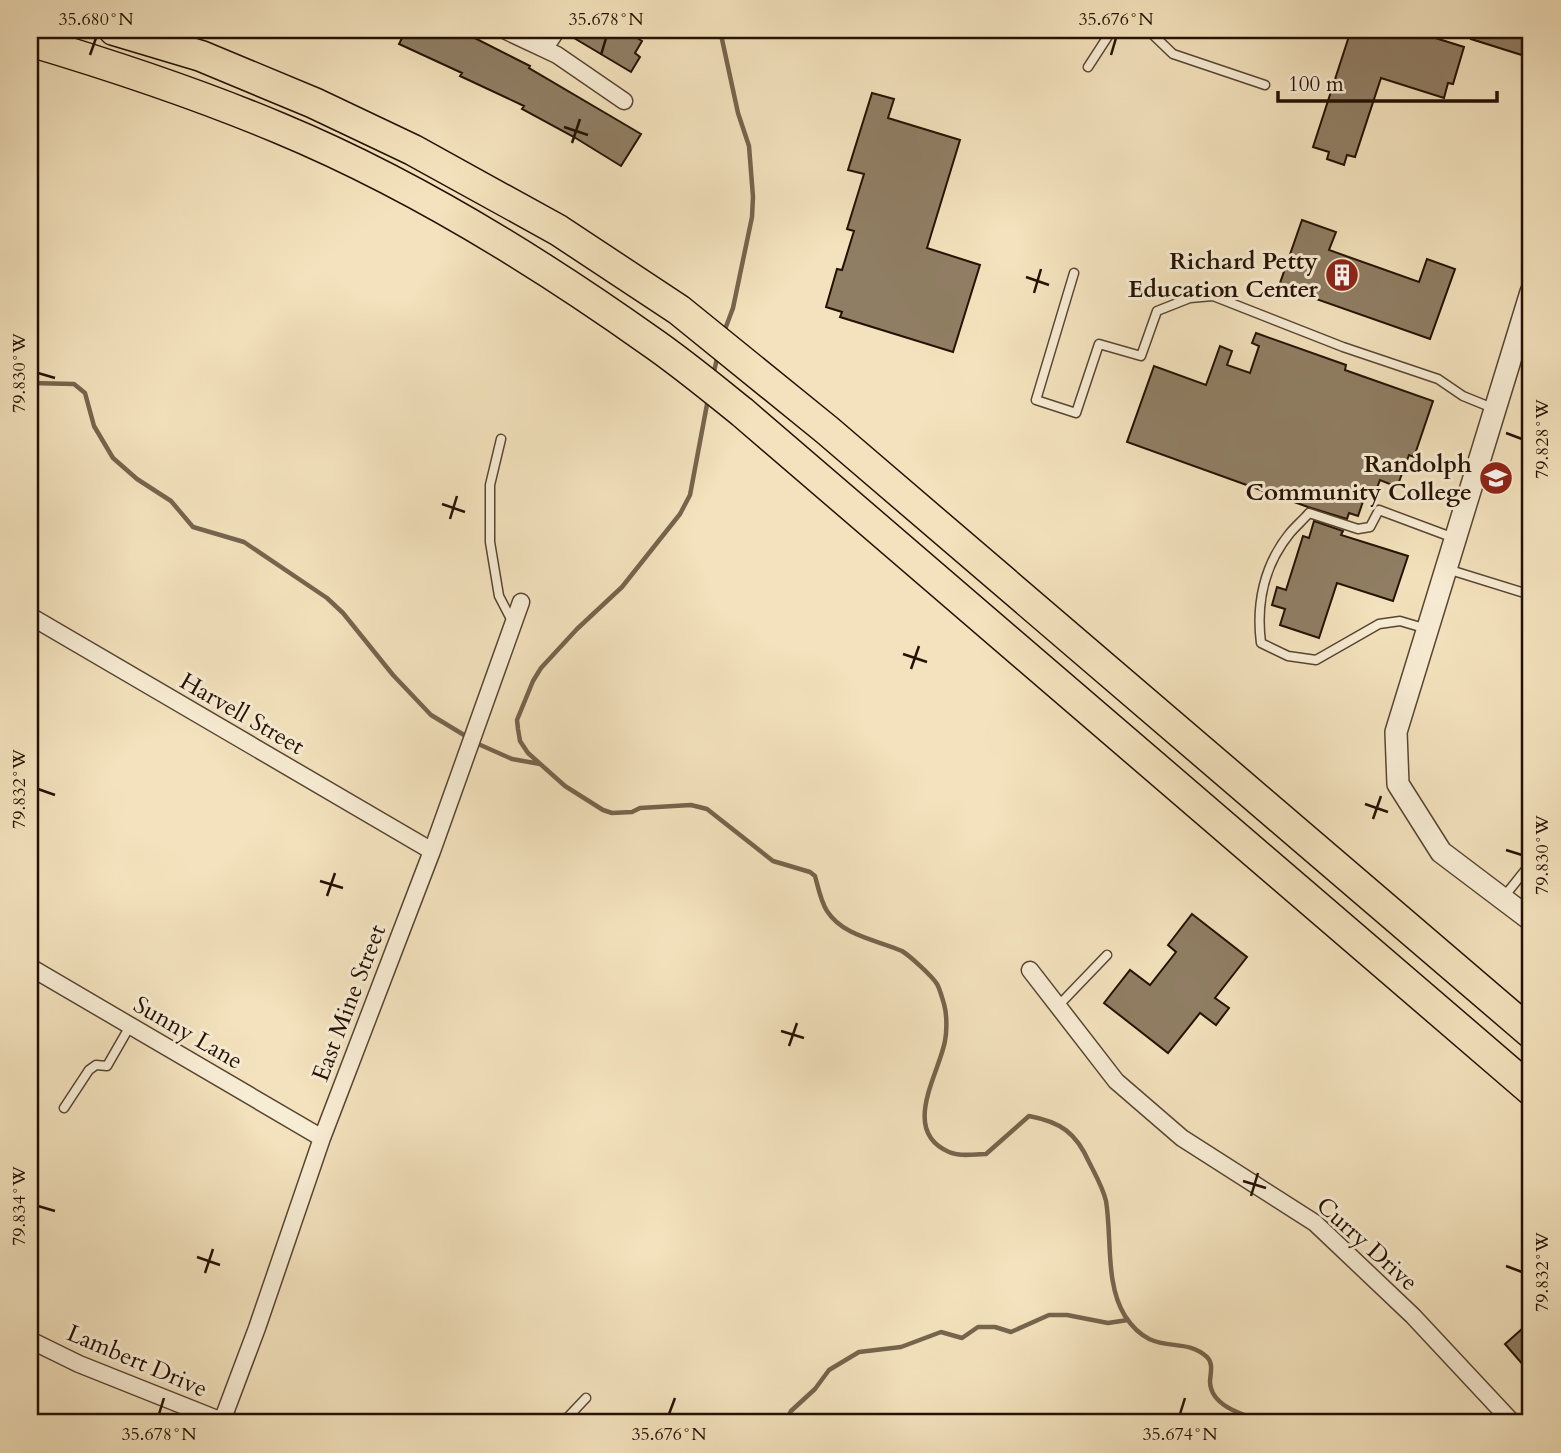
<svg xmlns="http://www.w3.org/2000/svg" width="1561" height="1453" viewBox="0 0 1561 1453" font-family="Cardo,serif">
  <style>
    .lines { fill: none; stroke-linecap: round; stroke-linejoin: round }
    .stream { stroke: #76644d; stroke-width: 4.5 }
    .building { fill: #907e64; stroke: #241103; stroke-width: 2 }
    .service-casing { stroke: #584532; stroke-width: 11 }
    .minor-casing { stroke: #584532; stroke-width: 19 }
    .tertiary-casing { stroke: #584532; stroke-width: 24 }
    .motorway-casing { stroke: #241103; stroke-width: 33 }
    .service { stroke: #f7ecd4; stroke-width: 8 }
    .minor { stroke: #f7ecd4; stroke-width: 16 }
    .tertiary { stroke: #f7ecd4; stroke-width: 21 }
    .motorway { stroke: #f3e2bd; stroke-width: 30 }
    .ticks { fill: none; stroke: #241103; stroke-width: 2.5 }
    .labels { text-anchor: middle; dominant-baseline: central; stroke-width: 6; stroke-linejoin: round; paint-order: stroke }
    .poi-label { font-size: 24px; font-weight: bold; fill: #241103; stroke: #f7ecd4; text-anchor: end }
    .street-label { font-size: 24px; fill: #241103; stroke: #f7ecd4 }
    .neatline { fill: none; stroke: #241103; stroke-width: 2.5 }
    .ticks-label { font-size: 18px; text-anchor: middle; fill: #241103 }
  </style>
  <rect width="100%" height="100%" fill="#f3e2bd"/>
  <filter id="stains"><feTurbulence type="fractalNoise" baseFrequency=".00286" numOctaves="4"/><feColorMatrix values="0 0 0 0 .2 0 0 0 0 .09 0 0 0 0 .02 0 0 0 .5 -.17"/></filter>
  <radialGradient id="worn" r=".72"><stop offset=".6" stop-color="#630" stop-opacity="0"/><stop offset="1" stop-color="#630" stop-opacity=".3"/></radialGradient>
  <g class="lines">
    <path class="stream" d="M720 30 738 113 749 146 753 197 752 217 733 308 724 332
      M713 376 718 354
      M30 383 74 384 85 393 94 426 113 458 137 479 171 501 193 527 244 542 327 598 343 613 393 675 431 715 469 738
      M708 399 690 495 680 514 622 587 577 629 541 668 533 681 517 720 518 729 520 741 528 753 565 786 603 810 612 813 632 812 640 808 691 805 707 809 773 861 810 872 815 876C818 887 821 902 827 911 843 936 877 940 902 951 910 956 932 976 937 984 940 989 942 998 944 1004 947 1014 947 1031 945 1041 939 1074 900 1131 949 1152 960 1157 975 1154 986 1154L1029 1116C1061 1122 1076 1133 1089 1162 1095 1174 1103 1188 1106 1201 1112 1237 1105 1284 1125 1316 1153 1359 1182 1334 1207 1357 1214 1364 1210 1374 1210 1382 1211 1408 1248 1416 1267 1423
      M476 743 512 759 540 764
      M785 1423 791 1411 815 1389 829 1370 859 1352 901 1347 941 1332 962 1338 978 1327H995L1011 1332 1049 1315H1067L1108 1323 1128 1320"/>
  </g>
  <path class="building" d="M406 30H459L530 66 529 68 641 134 621 166 574 137 522 109 524 106 460 76 462 73 399 44Z
    M579 30H624L642 41 635 53 640 57 631 72 574 38Z
    M1351 30H1410L1464 47 1453 84 1448 83 1444 98 1381 78 1355 157 1347 155 1344 165 1327 159 1329 152 1313 147Z
    M1474 30H1531V58L1471 39Z
    M872 93 894 99 888 118 960 140 927 248 980 265 953 352 840 317 842 312 826 307 837 269 842 270 854 231 847 229 864 174 848 170Z
    M1302 220 1336 232 1329 250 1419 282 1427 259 1455 269 1430 339 1279 286Z
    M1256 333 1346 365 1345 370 1433 401 1414 457 1409 455 1397 487 1380 480 1375 493 1367 490 1358 516 1349 513 1347 519 1308 507 1127 442 1154 366 1206 385 1220 346 1232 351 1227 365 1250 373 1259 346 1252 343Z
    M1314 521 1343 531 1341 535 1408 556 1393 601 1337 583 1319 638 1280 625 1285 609 1272 605 1277 587 1286 590 1303 536 1309 538Z
    M1192 914 1247 957 1215 998 1229 1008 1216 1025 1200 1013 1168 1053 1104 1003 1130 970 1150 985 1176 952 1168 945Z
    M1531 1321V1374L1505 1344Z"/>
  <g class="lines">
    <g class="service-casing">
      <path id="service" d="M1148 30 1173 54 1265 85
        M1088 67 1112 30
        M1074 273 1036 400 1076 413 1099 344 1141 356 1157 311 1190 298 1213 296 1343 347 1438 379 1463 396 1495 409
        M501 439 490 485V542L499 596 512 621
        M1447 569 1531 595
        M1427 629 1400 621 1379 624 1316 660 1288 656 1261 643C1256 604 1264 565 1290 533 1296 526 1303 520 1309 513L1358 529 1370 527 1379 510 1454 538
        M1503 898 1531 863
        M1058 1006 1107 955
        M64 1108 89 1070 96 1065 107 1066 130 1026
        M566 1423 568 1417 586 1398"/>
    </g>
    <g class="minor-casing">
      <path id="minor" d="M504 30 557 55 624 101
        M544 49 557 30
        M30 616 432 851
        M30 967 322 1138
        M1030 970 1116 1081 1182 1138 1315 1223 1413 1316 1513 1423
        M30 1340 79 1364 227 1423
        M222 1421 257 1328 322 1138 432 851 521 602"/>
    </g>
    <g class="tertiary-casing">
      <path id="tertiary" d="M1531 292 1396 732 1398 784 1441 852 1531 920"/>
    </g>
    <g class="motorway-casing">
      <path id="motorway" d="M114 30 201 56 314 103 413 150 558 230 679 310 827 430 1531 1033
        M30 41C114 66 198 94 279 128 409 182 536 260 650 341 682 363 712 388 742 412L1531 1090"/>
    </g>
    <use href="#service" class="service"/>
    <use href="#minor" class="minor"/>
    <use href="#tertiary" class="tertiary"/>
    <use href="#motorway" class="motorway"/>
  </g>
  <path class="ticks" d="M90 55 96 38M601 55 606 38M1111 55 1116 38M564 127 588 135M572 143 580 119M1026 277 1049 285M1034 293 1041 269M38 373 55 378M1506 433 1522 439M442 504 465 512M450 519 457 496M903 654 927 662M911 669 919 646M38 789 55 795M1365 804 1388 812M1373 819 1381 796M1506 850 1522 855M320 881 343 888M327 896 335 873M781 1031 804 1038M789 1046 797 1023M1243 1181 1266 1188M1251 1196 1258 1173M38 1206 55 1211M197 1257 220 1265M1506 1266 1522 1272M205 1273 213 1249M159 1414 164 1398M669 1414 675 1398M1180 1414 1185 1398"/>
  <defs>
    <g id="building-disc" transform="scale(1.75)"><circle r="9.5" fill="#8f2418" stroke="#f7ecd4"/><path d="M-4-6H4V6H1V3H-1V6H-4ZM-2.5-4.3h1.7v1.8h-1.7ZM.8-4.3h1.7v1.8H.8ZM-2.5-1h1.7V.8h-1.7ZM.8-1h1.7V.8H.8Z" fill="#fff"/></g>
    <g id="university-disc" transform="scale(1.75)"><circle r="9.5" fill="#8f2418" stroke="#f7ecd4"/><path d="M0-5L7-2L0 1L-7-2ZM-4 1L0 2.5L4 1V4Q0 6-4 4Z" fill="#fff"/></g>
  </defs>
  <g fill-rule="evenodd">
    <use href="#building-disc" x="1342" y="275"/>
    <use href="#university-disc" x="1496" y="478"/>
  </g>
  <g class="labels">
    <g class="poi-label">
      <text x="1318" y="261">Richard Petty<tspan x="1318" dy="28">Education Center</tspan></text>
      <text x="1472" y="464">Randolph<tspan x="1472" dy="28">Community College</tspan></text>
    </g>
    <g class="street-label">
      <text transform="translate(242 714) rotate(30)">Harvell Street</text>
      <text transform="translate(349 1003) rotate(-69)">East Mine Street</text>
      <text transform="translate(188 1033) rotate(30)">Sunny Lane</text>
      <text transform="translate(1367 1244) rotate(42)">Curry Drive</text>
      <text transform="translate(137 1361) rotate(23)">Lambert Drive</text>
    </g>
  </g>
  <rect width="1561" height="1453" fill="none" stroke="#f3e2bd" stroke-width="77"/>
  <path d="M1278 91v10h219v-10" fill="none" stroke="#241103" stroke-width="3.5"/>
  <text x="1288" y="91" font-size="21" fill="#241103" stroke="#f7ecd4" stroke-width="5" paint-order="stroke">100 m</text>
  <rect x="38" y="38" width="1484" height="1376" class="neatline"/>
  <g class="ticks-label">
    <text x="96" y="25">35.680°N</text>
    <text x="606" y="25">35.678°N</text>
    <text x="1116" y="25">35.676°N</text>
    <text transform="translate(19 373) rotate(-90)" y="6">79.830°W</text>
    <text transform="translate(1542 439) rotate(-90)" y="6">79.828°W</text>
    <text transform="translate(19 789) rotate(-90)" y="6">79.832°W</text>
    <text transform="translate(1542 855) rotate(-90)" y="6">79.830°W</text>
    <text transform="translate(19 1206) rotate(-90)" y="6">79.834°W</text>
    <text transform="translate(1542 1272) rotate(-90)" y="6">79.832°W</text>
    <text x="159" y="1440">35.678°N</text>
    <text x="669" y="1440">35.676°N</text>
    <text x="1180" y="1440">35.674°N</text>
  </g>
  <rect width="100%" height="100%" filter="url(#stains)"/>
  <rect width="100%" height="100%" fill="url(#worn)"/>
</svg>
